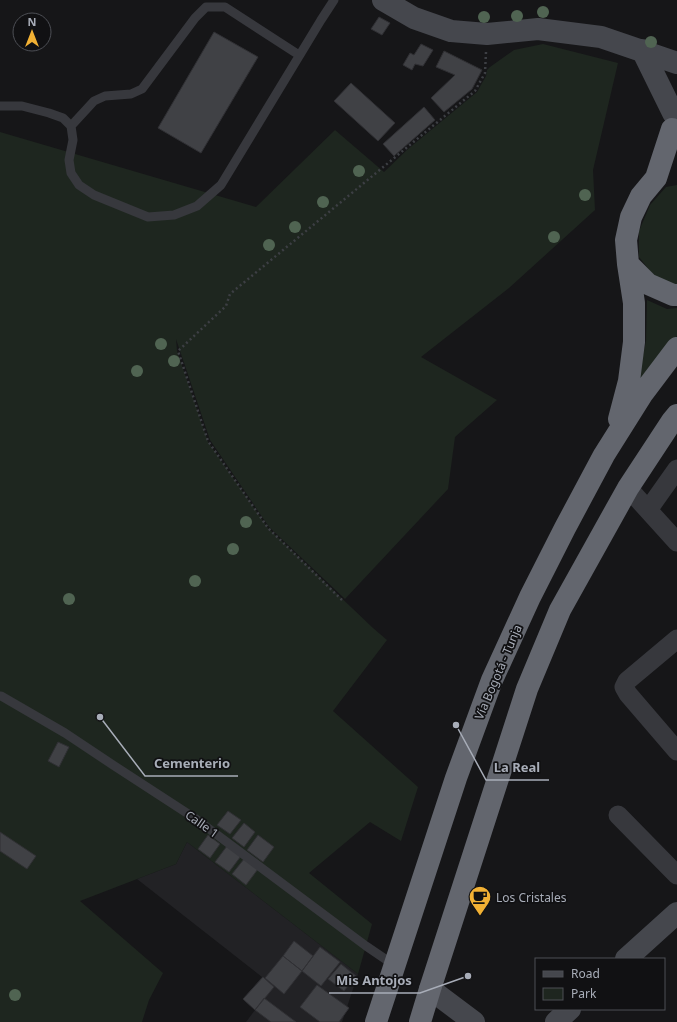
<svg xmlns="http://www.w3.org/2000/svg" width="677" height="1022" viewBox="0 0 677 1022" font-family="'Noto Sans',sans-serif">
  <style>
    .built { fill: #222225 }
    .green { fill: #1e261f }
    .building { fill: #404145; stroke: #303034 }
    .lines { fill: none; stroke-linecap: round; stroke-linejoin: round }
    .path { stroke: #3d3f44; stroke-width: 2.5; stroke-dasharray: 2 3; stroke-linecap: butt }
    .lane { stroke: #37383d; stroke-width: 9 }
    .street { stroke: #37383d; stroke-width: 19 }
    .secondary { stroke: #45474d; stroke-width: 22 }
    .highway { stroke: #63666e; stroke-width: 22 }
    .tree { fill: #506452 }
    .labels { text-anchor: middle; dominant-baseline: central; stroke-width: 3.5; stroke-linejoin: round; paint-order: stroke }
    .street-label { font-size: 12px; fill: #a8adb8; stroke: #111113 }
    .poi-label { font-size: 12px; fill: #a8adb8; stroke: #111113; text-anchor: start }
    .leader { fill: none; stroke: #a8adb8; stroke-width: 1.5 }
    .callout-dot { fill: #a8adb8; stroke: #111113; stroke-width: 1.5 }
    .callout-label { font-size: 13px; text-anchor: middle; font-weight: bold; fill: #a8adb8; stroke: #111113; stroke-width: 3.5; stroke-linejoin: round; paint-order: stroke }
  </style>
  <rect width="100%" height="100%" fill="#161618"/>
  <path class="built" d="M187 842 358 974 342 1022H246L255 1010 243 999 262 977 137 879 176 864Z"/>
  <path class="green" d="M543 44 618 63 593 170 595 210 509 288 421 357 497 400 455 437 448 489 345 599 269 527 210 440 176 339 177 351 208 442 268 528 373 628 387 640 333 711 418 787 401 841 370 822 309 873 372 924 358 974 187 842 176 864 80 901 163 973 149 1000 142 1022H0V132L256 207 335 130 384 172 408 149 477 92 486 76 487 70 490 67 514 50Z
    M677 185V286L658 281 639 257V231L650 205 666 187Z
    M647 300 667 309 677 308V336L637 384 646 341Z"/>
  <path class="building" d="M379 17 390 23 382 35 371 29Z
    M214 32 258 57 201 153 158 128Z
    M421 44 433 50 423 66 415 64 412 70 403 65 410 53 414 55Z
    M444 51 482 70 472 89 444 112 431 98 455 75 436 67Z
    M351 83 395 123 378 141 334 101Z
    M424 107 435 120 394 156 383 144Z
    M58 742 69 747 59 767 48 761Z
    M228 811 241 820 230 834 217 825Z
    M244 823 255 832 244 847 232 838Z
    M0 832 36 856 27 869 0 851Z
    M208 835 220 844 210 858 198 849Z
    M258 835 274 847 263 862 247 850Z
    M227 846 241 856 229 872 215 862Z
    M244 859 258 869 246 885 232 874Z
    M294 941 313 956 302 971 283 956Z
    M320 947 340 962 321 986 302 971Z
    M283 956 302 971 284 994 265 978Z
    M341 964 356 976 344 991 328 979Z
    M263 977 274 987 255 1010 243 999Z
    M317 985 349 1008 339 1022H320L300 1007Z
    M264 998 296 1022H271L255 1010Z"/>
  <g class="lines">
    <path class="path" d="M342 600 268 528 208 441 178 351 226 306 230 294 475 91 485 73 486 52"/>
    <path class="lane" d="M0 106H22L49 113 63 118 71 126 73 140 69 160 71 173 79 185 94 195 148 217 174 215 197 206 221 185 321 20 334 0
      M71 126 94 101 105 96 131 94 142 89 195 18 206 7H225L299 55
      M1 696 65 733 113 765 196 819 366 946 394 965"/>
    <path class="street" d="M628 488 677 542
      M648 510 677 469
      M677 639 627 681 624 687 628 694 677 751
      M618 815 677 875"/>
    <path class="secondary" d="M383 0 414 18 451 31 487 34 538 29 601 37 677 63
      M642 50 673 113
      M626 959 677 913
      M430 989 474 1022
      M556 1022 570 1009"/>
    <path class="highway" d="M628 264 648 284 673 295H677
      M619 419 629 381 634 342V303L628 264 626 240 631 217 641 196 656 178 672 129
      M376 1022 456 778 492 680 530 597 565 528 604 455 643 393 677 348
      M420 1022 430 989 527 689 560 610 628 488 672 421 677 415"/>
  </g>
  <g class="tree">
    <circle cx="543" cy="12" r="6"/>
    <circle cx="517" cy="16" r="6"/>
    <circle cx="484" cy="17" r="6"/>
    <circle cx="651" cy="42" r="6"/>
    <circle cx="359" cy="171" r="6"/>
    <circle cx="585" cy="195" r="6"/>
    <circle cx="323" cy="202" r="6"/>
    <circle cx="295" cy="227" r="6"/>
    <circle cx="554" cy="237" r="6"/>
    <circle cx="269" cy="245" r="6"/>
    <circle cx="161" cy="344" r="6"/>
    <circle cx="174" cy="361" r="6"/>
    <circle cx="137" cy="371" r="6"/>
    <circle cx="246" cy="522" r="6"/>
    <circle cx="233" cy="549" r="6"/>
    <circle cx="195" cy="581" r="6"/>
    <circle cx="69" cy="599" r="6"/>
    <circle cx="15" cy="995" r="6"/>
  </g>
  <defs>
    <g id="cafe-pin" transform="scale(1.15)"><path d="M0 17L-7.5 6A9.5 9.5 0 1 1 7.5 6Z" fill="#f2b134" stroke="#111113"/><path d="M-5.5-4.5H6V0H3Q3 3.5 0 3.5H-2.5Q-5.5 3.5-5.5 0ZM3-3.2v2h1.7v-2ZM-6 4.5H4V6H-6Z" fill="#111"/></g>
  </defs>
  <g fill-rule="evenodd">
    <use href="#cafe-pin" x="480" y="897"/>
  </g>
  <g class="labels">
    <g class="street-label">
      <text transform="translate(498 672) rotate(-67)">Vía Bogotá - Tunja</text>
      <text transform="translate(202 824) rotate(35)">Calle 1</text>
    </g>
    <g class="poi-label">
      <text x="496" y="897">Los Cristales</text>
    </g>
  </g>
  <path class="leader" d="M100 717L145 776H238M456 725L486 780H549M468 976L420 993H329"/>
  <g class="callout-dot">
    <circle cx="100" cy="717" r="4"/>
    <circle cx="456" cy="725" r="4"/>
    <circle cx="468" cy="976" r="4"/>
  </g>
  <g class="callout-label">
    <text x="192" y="768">Cementerio</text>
    <text x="517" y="772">La Real</text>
    <text x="374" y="985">Mis Antojos</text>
  </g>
  <rect x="535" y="958" width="130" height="52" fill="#111113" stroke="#4d4f55"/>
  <rect x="543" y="971" width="20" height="6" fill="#45474d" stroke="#4d4f55"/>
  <text x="571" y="978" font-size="12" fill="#a8adb8">Road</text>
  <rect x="543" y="988" width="20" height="12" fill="#1e261f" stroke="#4d4f55"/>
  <text x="571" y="998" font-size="12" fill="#a8adb8">Park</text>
  <g transform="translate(32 32)"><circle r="19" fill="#111113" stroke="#4d4f55"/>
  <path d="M0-3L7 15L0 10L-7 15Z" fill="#f2b134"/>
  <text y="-6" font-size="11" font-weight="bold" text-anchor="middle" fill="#a8adb8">N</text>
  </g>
</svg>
